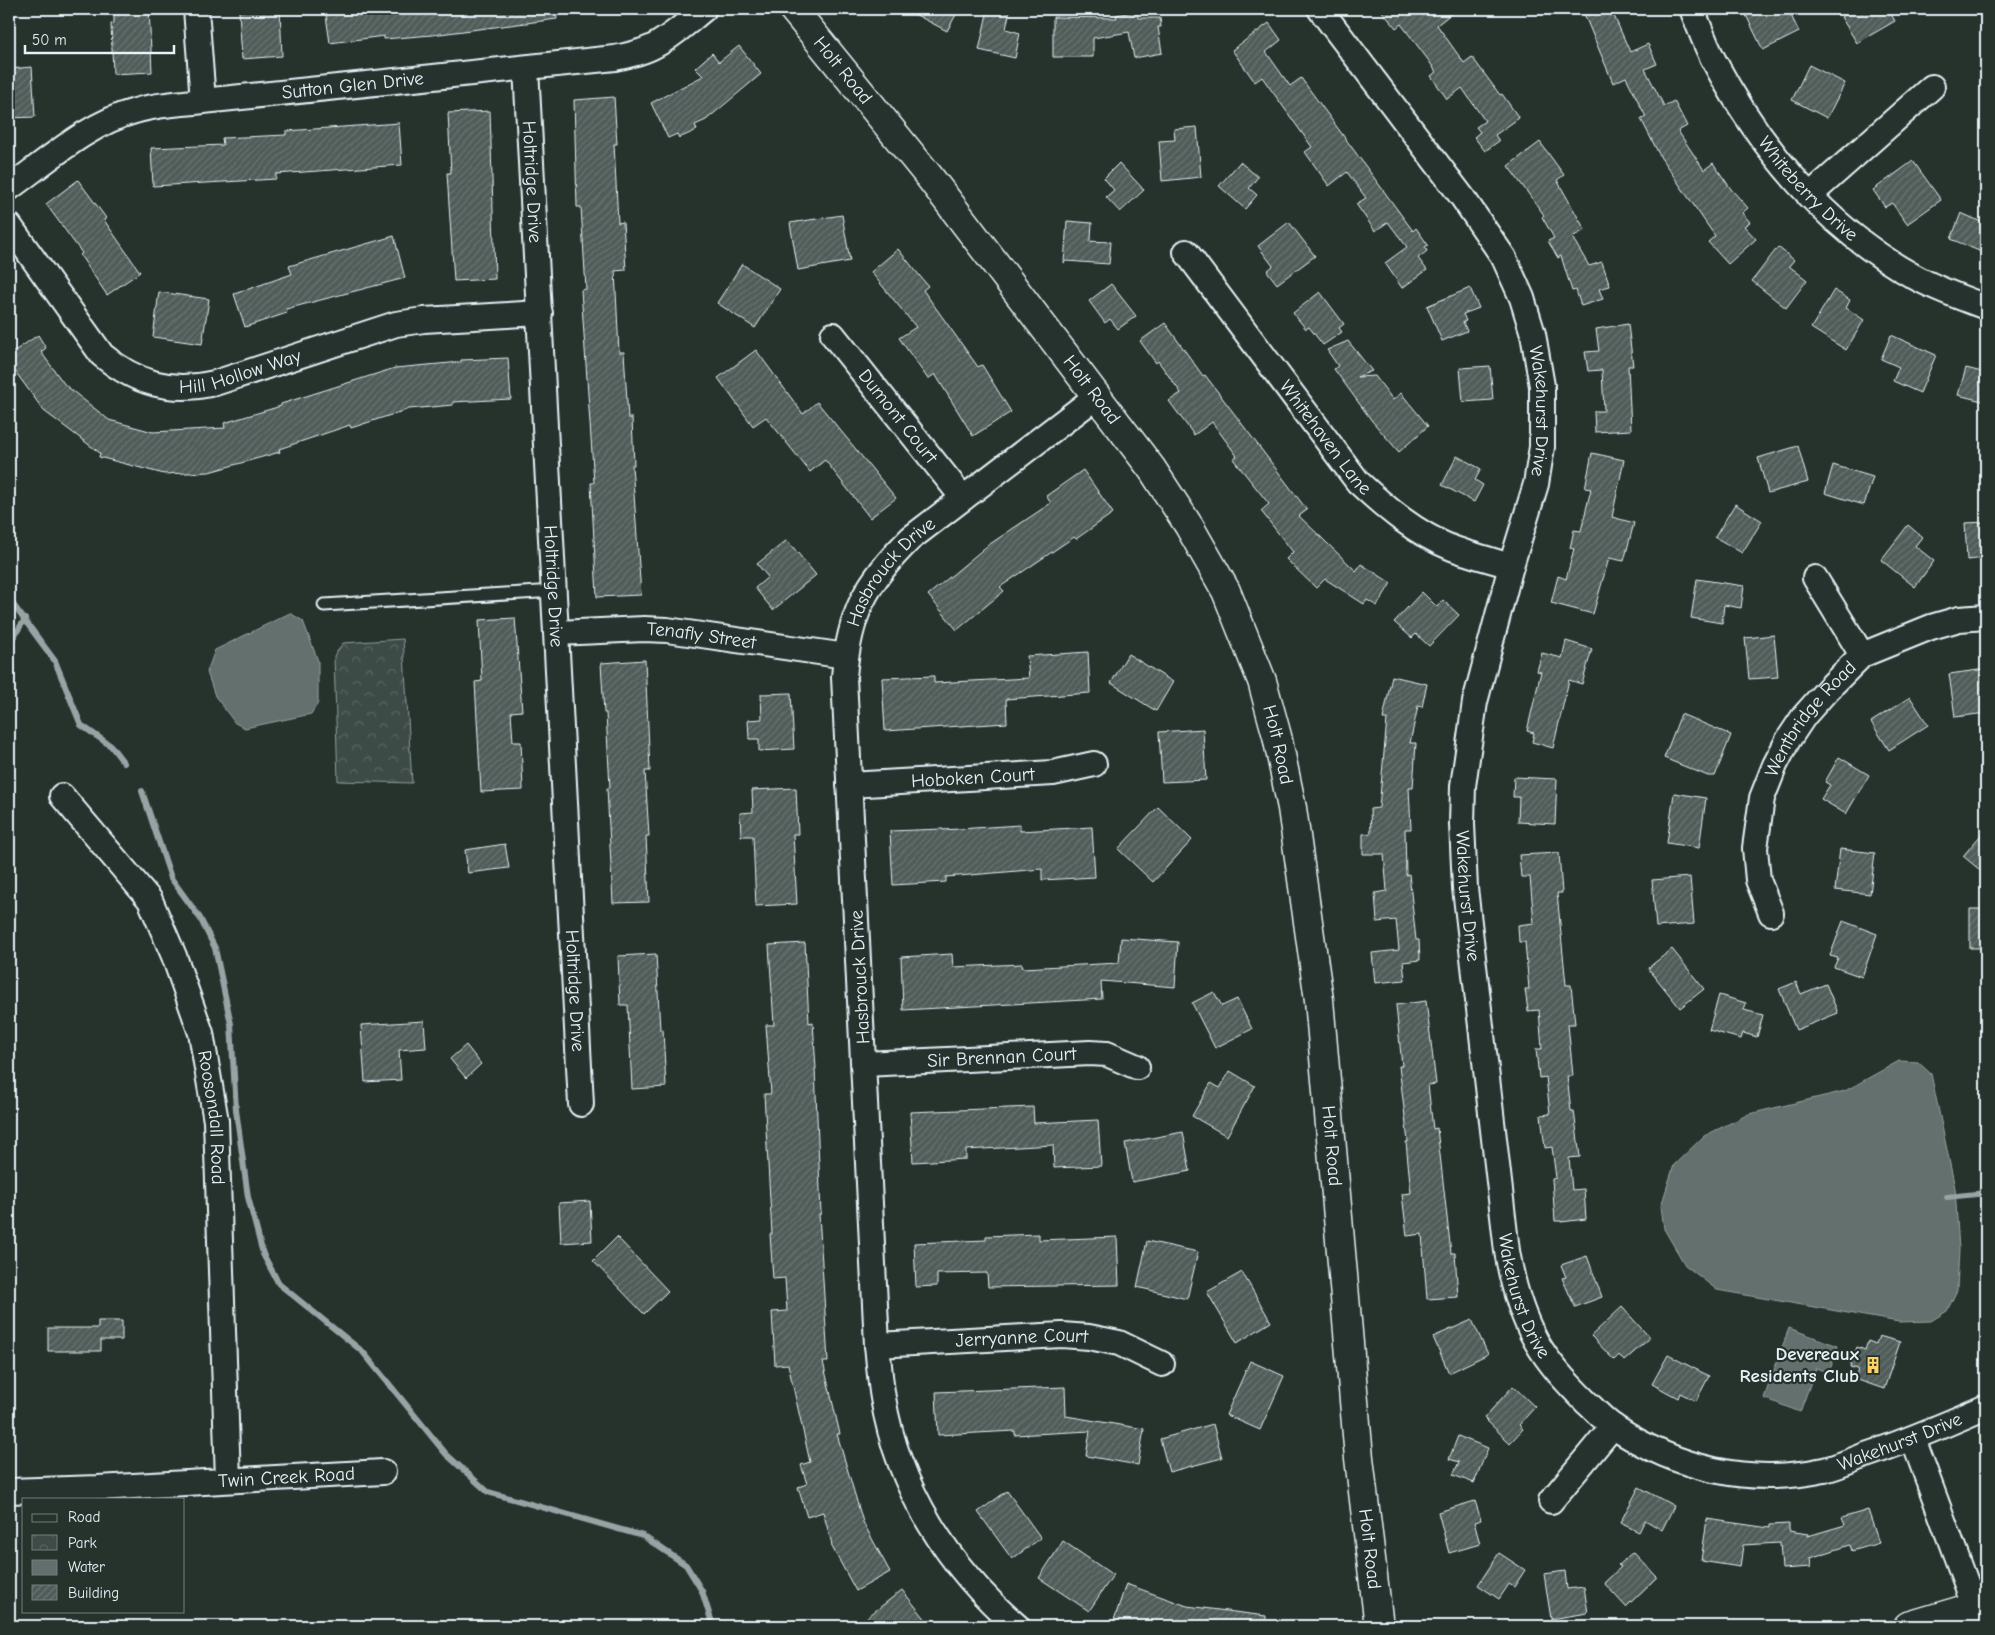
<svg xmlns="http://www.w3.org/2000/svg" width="1995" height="1635" viewBox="0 0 1995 1635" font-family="'Comic Neue',sans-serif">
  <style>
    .park { fill: url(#park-crowns); stroke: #939ea0 }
    .water { fill: #636f6d; stroke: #98a3a5 }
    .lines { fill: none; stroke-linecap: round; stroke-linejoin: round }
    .stream { stroke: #98a3a5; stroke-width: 6 }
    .building { fill: url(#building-hatch); stroke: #e8f1f8 }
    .lane-casing { stroke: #e8f1f8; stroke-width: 15 }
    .street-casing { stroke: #e8f1f8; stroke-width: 28 }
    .secondary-casing { stroke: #e8f1f8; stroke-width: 31 }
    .lane { stroke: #26332d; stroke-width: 11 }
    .street { stroke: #26332d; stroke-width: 24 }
    .secondary { stroke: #26332d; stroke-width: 28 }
    .labels { text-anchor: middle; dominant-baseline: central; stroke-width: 4.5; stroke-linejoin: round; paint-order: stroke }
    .street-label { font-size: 19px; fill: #e8f1f8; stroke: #26332d }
    .poi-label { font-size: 19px; font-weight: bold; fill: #e8f1f8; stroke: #26332d; text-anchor: end }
  </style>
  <defs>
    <pattern id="park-crowns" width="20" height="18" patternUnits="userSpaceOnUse" patternTransform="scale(1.25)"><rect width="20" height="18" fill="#3e4b47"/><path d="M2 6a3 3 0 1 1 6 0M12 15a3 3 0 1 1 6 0" fill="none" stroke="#5a6562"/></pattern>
    <pattern id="building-hatch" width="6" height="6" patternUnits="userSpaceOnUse" patternTransform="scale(1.25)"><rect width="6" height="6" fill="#505c59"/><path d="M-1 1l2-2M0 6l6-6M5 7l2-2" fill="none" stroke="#697472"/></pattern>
  </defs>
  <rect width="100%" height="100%" fill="#26332d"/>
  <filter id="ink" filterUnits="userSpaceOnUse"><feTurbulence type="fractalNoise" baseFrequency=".02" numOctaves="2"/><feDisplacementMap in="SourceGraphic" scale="10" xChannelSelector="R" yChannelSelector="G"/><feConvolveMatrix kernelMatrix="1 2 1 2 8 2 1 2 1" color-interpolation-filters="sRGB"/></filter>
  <g filter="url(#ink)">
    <path class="park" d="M403 639 412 783 338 781 334 656 343 643Z"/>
    <path class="water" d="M290 613 303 621 318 661V703L311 714 245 728 235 723 215 696 207 672 215 650Z
      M1899 1061 1918 1062 1931 1074 1955 1188 1959 1250 1957 1290 1947 1311 1931 1321 1899 1322 1717 1290 1685 1265 1664 1229 1661 1206 1674 1165 1704 1136 1749 1114 1845 1091Z
      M1789 1328 1838 1346 1829 1373 1816 1368 1800 1412 1764 1398Z"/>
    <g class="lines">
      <path class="stream" d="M9 599 55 661 81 725 111 746 124 763
        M9 644 25 619
        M142 791 171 878 200 918 215 948 231 1024 236 1110 248 1197 263 1254 279 1284 363 1352 446 1454 488 1492 643 1536 686 1565 702 1591 713 1626
        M1947 1197 1986 1193"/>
    </g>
    <path class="building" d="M114 9H149L152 72 113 74 111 24 114 23Z
      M280 9 282 56 242 59 239 11Z
      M325 9H556L557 19 432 35 384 39V36L330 43Z
      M905 9H959L947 31Z
      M988 9H1010L1006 29 1020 33 1015 58 979 50Z
      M1380 9H1457L1437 25 1464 63 1472 57 1500 95 1502 94 1519 118 1495 135 1499 141 1485 151 1474 137 1480 132 1476 127 1485 121 1462 88 1447 99 1431 76 1436 72 1429 61 1401 24 1396 28Z
      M1582 9H1611L1630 52 1648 44 1657 64 1645 69 1664 106 1674 101 1687 126 1678 131 1704 170 1713 163 1731 189 1748 208 1742 213 1750 222 1744 226 1756 239 1728 264 1708 242 1715 236 1661 158 1641 119 1646 117 1626 77 1613 83Z
      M1743 9H1788L1799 32 1763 50Z
      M1855 9H1888L1895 21 1857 43 1841 17Z
      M1137 11 1138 18H1160L1161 27H1158L1162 53 1134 58 1129 32 1093 38V57H1053V17L1117 18 1116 15Z
      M1269 23 1281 40 1266 52 1290 86 1301 78 1413 231 1416 228 1428 245 1425 247 1427 251 1418 258 1427 270 1402 288 1385 263 1407 247 1388 222 1375 231 1356 204 1366 198 1347 172 1329 186 1305 152 1312 147 1262 77 1255 82 1232 50Z
      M739 46 761 74 706 120 695 125 697 130 679 138 677 134 668 138 651 103 703 76 695 68 712 53 719 62Z
      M1809 65 1845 83 1827 118 1792 100Z
      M32 67 35 117 9 118V69Z
      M614 97 617 144H614L618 223 623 222 626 270 615 271 619 352H624L628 418H632L634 465H632L641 595 597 597 591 483H594L581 290 586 289 581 207H577L574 100Z
      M490 111 495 279 454 281 447 173H451L448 113Z
      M399 123 402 165 276 174V179L153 186 151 148 223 145 222 138 286 135V131Z
      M1197 127 1201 177 1162 181 1159 141 1175 140 1174 129Z
      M1540 142 1564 175 1557 180 1585 230 1572 237 1589 266 1602 262 1610 286 1599 289 1603 299 1581 306 1576 290 1572 291 1561 256 1558 258 1548 241 1554 238 1542 217 1544 215 1508 166Z
      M1913 161 1941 200 1907 224 1892 203 1885 207 1873 190Z
      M1240 162 1258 177 1249 188 1257 195 1245 209 1219 186Z
      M1119 163 1144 190 1120 212 1106 197 1114 190 1104 178Z
      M78 180 106 218 104 220 140 272 107 295 80 255 82 253 46 204Z
      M1961 213 1986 224V254L1951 239Z
      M842 215 850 261 798 270 790 223Z
      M1067 221 1092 223 1091 238 1088 241 1111 242 1109 264 1066 261 1064 263Z
      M1289 222 1315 256 1277 284 1267 271 1273 266 1258 246Z
      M394 236 405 278 286 309 287 313 245 327 234 294 292 274 289 266Z
      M1778 247 1794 260 1789 266 1807 280 1786 308 1752 281Z
      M898 249 928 286 923 290 978 367 982 365 1011 412 973 436 935 374 928 379 899 338 916 327 871 272Z
      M742 264 780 289 755 328 717 303Z
      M1111 284 1136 316 1118 329 1110 319 1105 323 1089 301Z
      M1470 288 1479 308 1463 314 1466 321 1463 322 1467 331 1442 341 1427 306Z
      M1834 290 1850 300 1846 308 1864 320 1846 350 1811 328Z
      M159 292 209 299 202 344 153 337Z
      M1320 292 1344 324 1339 328 1342 332 1323 345 1309 327 1306 329 1293 313Z
      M1165 323 1203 376 1205 375 1307 510 1299 516 1356 571 1361 564 1391 583 1377 606 1367 600 1364 604 1325 579 1316 588 1286 559 1293 552 1261 511 1269 504 1233 459 1237 456 1212 422 1194 435 1169 401 1181 393 1158 361 1156 363 1140 341Z
      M1628 324 1633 366H1628L1631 430 1595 432 1594 411H1604L1602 370 1588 371 1585 352 1599 351 1596 329Z
      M38 335 46 348 41 352 65 385 109 420 153 432 225 428 224 423 281 406V404L395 368 461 362V360L508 358 511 399 453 402V405L409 409 351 428 350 425 279 449 280 452 209 472 164 474 99 457 100 453 44 411 9 363V355Z
      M1891 335 1936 355 1920 393 1893 381 1899 367 1881 359Z
      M1348 341 1372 371 1357 377 1375 376 1393 400 1401 393 1428 426 1399 452 1372 421 1334 369 1338 366 1327 350Z
      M756 350 803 414 817 402 896 498 870 518 825 460 810 472 766 417 753 426 718 378Z
      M1490 366 1493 400 1463 402 1460 368Z
      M1966 368 1986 373V402L1958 395Z
      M1798 446 1808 482 1768 493 1758 458Z
      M1592 453 1624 460 1612 517 1634 523 1624 561 1609 558 1593 614 1551 603 1558 576 1566 579 1574 549 1570 548 1574 530 1581 531 1591 489 1585 488Z
      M1457 456 1481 469 1475 480 1483 485 1474 502 1442 485Z
      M1833 465 1873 477 1864 505 1825 493Z
      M1083 470 1113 513 1076 539 1074 537 1000 587 1004 591 957 630 928 595 987 546 1051 503 1046 496Z
      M1735 504 1762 521 1742 553 1715 537Z
      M1986 522V558L1967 560 1965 523Z
      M1908 525 1922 537 1915 546 1934 561 1915 587 1881 560Z
      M787 540 816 575 773 610 755 588 768 577 757 564Z
      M1697 579 1744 586 1741 608 1724 605 1722 623 1691 618Z
      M1422 592 1437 607 1443 600 1459 615 1429 646 1416 634 1412 638 1394 622Z
      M515 618 522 711 511 712 513 742H521L523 790 481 792 475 682 482 681 479 620Z
      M1774 635 1778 677 1749 679 1745 638Z
      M1566 641 1592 649 1582 684 1569 680 1553 748 1532 742 1534 733 1527 731 1541 672 1537 671 1542 653 1562 658Z
      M1088 652 1090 693 1006 699 1007 723 885 731 882 678 934 676V683L1029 678 1027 656Z
      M1128 654 1173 682 1156 711 1111 683Z
      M645 660 650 771H645L649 836H646L649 902 613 903 607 788H610L606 713H604L601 663Z
      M1986 669V713L1955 717 1949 674Z
      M1392 676 1427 684 1422 707 1418 706 1410 743H1416L1413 788H1409L1411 829H1405L1406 875 1409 874 1416 940H1419L1420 960 1403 962 1405 980 1375 983 1372 953 1399 950 1396 920 1377 922 1375 893 1387 891 1384 854H1363V834L1371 833 1370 809 1379 808 1387 719H1383Z
      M791 693 794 749 759 751V739H749L748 720 762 719 761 694Z
      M1910 697 1928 725 1889 750 1871 722Z
      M1681 714 1731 735 1715 776H1708L1664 758Z
      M1203 729 1206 780 1162 782 1159 732Z
      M1839 757 1869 775 1846 814 1821 799 1830 785 1825 782Z
      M1514 777 1557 779 1555 824 1518 822 1519 797H1513Z
      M796 788 798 834H793L797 904 756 906 753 836H741L740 813 753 812 752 790Z
      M1674 793 1706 798 1699 848 1667 843Z
      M1158 807 1192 840 1153 882 1118 849Z
      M1020 825V831L1092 827 1095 877 1042 880V869L946 877V882L893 885 890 831 943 829V830Z
      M1986 829V875L1963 856Z
      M505 844 509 868 468 873 465 850Z
      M1840 849 1875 853 1870 894 1835 890Z
      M1559 853 1562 893H1557L1566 985H1571L1575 1024H1568L1573 1076H1567L1571 1111H1574L1580 1157 1569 1158 1572 1190 1584 1189 1586 1219 1561 1222V1221H1555L1552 1179 1556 1178 1552 1147 1545 1148 1541 1115 1550 1114 1546 1077 1539 1078 1536 1049H1542L1539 1010 1528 1011 1525 989H1529L1525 942H1519L1518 925 1534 923 1530 877H1521L1519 855Z
      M1690 877 1694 924 1656 927 1652 880Z
      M1970 909H1986V948H1970Z
      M1843 921 1877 934 1862 977 1834 967 1838 958 1830 956Z
      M1121 938 1178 942 1175 987 1101 981 1102 999 903 1010 901 957 952 954 953 967 1022 964 1023 968 1119 963Z
      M805 943 809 1023 813 1022 816 1069H815L821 1214H819L828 1362H823L840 1434H837L863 1522 890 1572 856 1591 831 1545 832 1544 823 1512 807 1517 798 1487 807 1484 801 1465 810 1462 788 1364 775 1365 772 1312 787 1311 785 1278 773 1279 770 1234H772L764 1094H771L766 1025H774L769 945Z
      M1672 949 1704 989 1680 1008 1648 968Z
      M656 954 660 1030 663 1029 666 1087 632 1089 628 1005H620L618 956Z
      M1796 982 1801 994 1826 984 1838 1013 1796 1030 1779 989Z
      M1214 992 1222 1006 1237 999 1252 1029 1215 1048 1192 1003Z
      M1719 995 1746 1003 1744 1010 1763 1015 1757 1037 1743 1033 1741 1039 1709 1030Z
      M1426 1001 1436 1084 1428 1085 1433 1129 1437 1128 1451 1253H1455L1458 1297 1427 1299 1422 1234 1407 1236 1402 1194 1411 1193 1406 1142H1408L1399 1066H1402L1396 1005Z
      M424 1021 426 1048 399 1050 401 1080 365 1082 361 1025Z
      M466 1045 481 1064 466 1078 450 1059Z
      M1230 1071 1255 1086 1227 1136 1192 1116 1211 1083 1220 1088Z
      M1033 1107 1034 1123 1098 1120 1101 1166 1054 1168 1053 1145 966 1150V1159L913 1162 910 1112Z
      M1183 1132 1190 1171 1132 1182 1125 1143Z
      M590 1201 592 1241 561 1243 559 1203Z
      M1039 1234V1240L1117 1237 1119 1285 988 1287 987 1273 937 1274V1286L916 1287 914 1243 986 1240V1236Z
      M617 1237 668 1291 644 1314 593 1261Z
      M1147 1241 1198 1252 1187 1299 1137 1287Z
      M1587 1256 1602 1297 1575 1307 1562 1278 1566 1277 1561 1265Z
      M1242 1272 1271 1322 1237 1343 1207 1292Z
      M1622 1307 1650 1338 1624 1361 1619 1355 1614 1360 1591 1336Z
      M1472 1320 1488 1354 1449 1373 1433 1337Z
      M98 1321H122V1340H101V1351H48V1328H98Z
      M1879 1336 1900 1342 1884 1389 1855 1379 1858 1369 1850 1367 1857 1347 1865 1350 1868 1341 1876 1344Z
      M1668 1355 1709 1376 1696 1401 1680 1393 1678 1398 1652 1384Z
      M1250 1361 1284 1376 1260 1430 1226 1415Z
      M1513 1386 1535 1407 1519 1425 1523 1429 1510 1443 1484 1418Z
      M1065 1387 1066 1416 1144 1429 1138 1465 1086 1456 1090 1431 1015 1435V1431L938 1435 936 1392Z
      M1213 1424 1222 1458 1169 1472 1160 1439Z
      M1458 1436 1488 1448 1474 1483 1453 1475 1459 1462 1449 1459Z
      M1639 1487 1674 1506 1662 1530 1645 1520 1639 1532 1620 1523Z
      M1007 1491 1041 1538 1012 1559 978 1512Z
      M1475 1501 1481 1520 1474 1522 1480 1544 1449 1553 1438 1512Z
      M1868 1510 1879 1543 1852 1551 1850 1545 1810 1558 1811 1567 1782 1569 1780 1543 1743 1545 1740 1567 1701 1561 1707 1519 1769 1528V1525L1789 1524V1531L1808 1534V1536L1845 1525 1842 1518Z
      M1063 1541 1113 1575 1089 1611 1039 1578Z
      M1633 1552 1657 1577 1626 1607 1604 1583 1621 1567 1618 1565Z
      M1499 1553 1525 1570 1514 1587 1509 1584 1499 1599 1478 1585Z
      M1565 1571 1567 1589 1584 1587 1588 1613 1551 1619 1544 1574Z
      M1126 1584 1187 1606 1266 1616V1626H1112Z
      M902 1590 931 1626H856Z"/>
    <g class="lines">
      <g class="lane-casing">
        <path id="lane" d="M324 605 555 591"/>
      </g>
      <g class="street-casing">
        <g id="street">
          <path d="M196 9 203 101"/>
          <path id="s1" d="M1320 9 1463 198 1504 258 1522 298 1533 334 1542 386V447L1536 484 1511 566 1475 702 1463 786 1462 824 1465 888 1507 1251C1512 1281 1521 1314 1536 1341 1549 1364 1567 1383 1586 1402 1595 1410 1604 1420 1614 1427 1677 1469 1750 1486 1824 1470 1837 1467 1850 1461 1863 1456 1905 1442 1945 1425 1986 1407"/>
          <path id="s2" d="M1692 9C1699 26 1705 44 1714 61 1760 148 1826 228 1913 276 1936 289 1962 298 1986 307"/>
          <path id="s3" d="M526 68 581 1104"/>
          <path id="s4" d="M9 188C47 161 89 123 135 111 157 104 180 104 203 101L615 58C629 55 644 52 656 45 674 35 689 21 704 9"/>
          <path d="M1809 196 1932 87"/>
          <path id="s5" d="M9 225 102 355C137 384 171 393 215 383L396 324 424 320 540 313"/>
          <path id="s6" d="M1186 252 1358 482C1386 508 1415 533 1452 548 1471 555 1491 560 1511 566"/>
          <path id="s7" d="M833 335 963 498"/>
          <path d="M1815 578 1862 655"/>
          <path id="s8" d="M557 633 644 629 667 630 846 656"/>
          <path id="s9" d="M849 785 1053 773 1094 764"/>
          <path id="s10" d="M62 796 150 900 174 956 201 1033 216 1121 228 1480"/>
          <path id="s11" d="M1771 913 1758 880 1755 848 1762 798 1775 765 1788 740 1804 716 1828 689 1862 655 1931 627 1959 619 1986 617"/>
          <path id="s12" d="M864 1064 1090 1053 1107 1054 1137 1067"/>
          <path id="s13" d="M877 1345 1062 1335 1089 1337 1119 1343 1162 1364"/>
          <path d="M1913 1439 1982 1626"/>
          <path id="s14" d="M9 1491 98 1488 383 1472"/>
          <path d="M1551 1501 1613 1426"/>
          <path id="s15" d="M1017 1626C948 1567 898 1488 883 1398 880 1381 879 1363 877 1345L844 677C849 614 866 582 911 538L1097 396"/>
        </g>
      </g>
      <g class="secondary-casing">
        <g id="secondary">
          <path id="s16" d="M793 9 928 175 1152 469 1189 526 1226 591 1262 681 1277 736 1292 808 1319 1000 1359 1458 1379 1626"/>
          <path d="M1908 1626 1986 1603"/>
        </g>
      </g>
      <use href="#lane" class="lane"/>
      <use href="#street" class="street"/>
      <use href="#secondary" class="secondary"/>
    </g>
  </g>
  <defs>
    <g id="building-bare" transform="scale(1.35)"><path d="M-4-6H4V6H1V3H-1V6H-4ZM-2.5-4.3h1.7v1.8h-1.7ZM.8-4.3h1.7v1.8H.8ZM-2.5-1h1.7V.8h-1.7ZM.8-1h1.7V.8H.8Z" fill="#ffd166" stroke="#26332d" stroke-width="2.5" paint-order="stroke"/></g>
  </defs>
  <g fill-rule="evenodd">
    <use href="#building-bare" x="1873" y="1365"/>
  </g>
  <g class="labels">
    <g class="street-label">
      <text stroke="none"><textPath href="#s16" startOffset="79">Holt Road</textPath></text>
      <text stroke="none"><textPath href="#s4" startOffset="368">Sutton Glen Drive</textPath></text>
      <text stroke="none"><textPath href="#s3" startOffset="114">Holtridge Drive</textPath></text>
      <text stroke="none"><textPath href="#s2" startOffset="216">Whiteberry Drive</textPath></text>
      <text stroke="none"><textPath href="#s5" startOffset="308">Hill Hollow Way</textPath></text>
      <text stroke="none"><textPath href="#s16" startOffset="484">Holt Road</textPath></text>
      <text stroke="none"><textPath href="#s1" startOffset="469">Wakehurst Drive</textPath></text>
      <text stroke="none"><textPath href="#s7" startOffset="104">Dumont Court</textPath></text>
      <text stroke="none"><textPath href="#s6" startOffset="232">Whitehaven Lane</textPath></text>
      <text stroke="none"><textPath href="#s15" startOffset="1111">Hasbrouck Drive</textPath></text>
      <text stroke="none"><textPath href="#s3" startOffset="519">Holtridge Drive</textPath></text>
      <text stroke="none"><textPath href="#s8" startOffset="145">Tenafly Street</textPath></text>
      <text stroke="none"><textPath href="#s11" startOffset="212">Wentbridge Road</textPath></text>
      <text stroke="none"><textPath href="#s16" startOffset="889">Holt Road</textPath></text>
      <text stroke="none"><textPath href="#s9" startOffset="124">Hoboken Court</textPath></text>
      <text stroke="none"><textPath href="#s1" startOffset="964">Wakehurst Drive</textPath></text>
      <text transform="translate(860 977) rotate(-93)">Hasbrouck Drive</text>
      <text stroke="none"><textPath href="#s3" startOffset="924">Holtridge Drive</textPath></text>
      <text stroke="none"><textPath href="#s12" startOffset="138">Sir Brennan Court</textPath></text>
      <text stroke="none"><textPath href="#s10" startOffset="364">Roosondall Road</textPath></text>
      <text stroke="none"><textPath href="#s16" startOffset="1294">Holt Road</textPath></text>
      <text stroke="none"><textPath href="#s1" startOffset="1369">Wakehurst Drive</textPath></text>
      <text stroke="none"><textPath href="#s13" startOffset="145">Jerryanne Court</textPath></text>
      <text stroke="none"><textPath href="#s1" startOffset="1834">Wakehurst Drive</textPath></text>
      <text stroke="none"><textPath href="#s14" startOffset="278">Twin Creek Road</textPath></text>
      <text stroke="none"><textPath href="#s16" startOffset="1699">Holt Road</textPath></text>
    </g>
    <g class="poi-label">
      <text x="1859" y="1354">Devereaux<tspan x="1859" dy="22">Residents Club</tspan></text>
    </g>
  </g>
  <rect width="1995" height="1635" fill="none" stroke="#26332d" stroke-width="30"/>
  <rect x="15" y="15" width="1965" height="1605" fill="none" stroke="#e8f1f8" stroke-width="2" filter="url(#ink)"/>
  <rect x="22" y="1498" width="162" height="115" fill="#26332d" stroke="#747f7e"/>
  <rect x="32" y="1514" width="25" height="8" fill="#26332d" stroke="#747f7e"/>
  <text x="68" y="1522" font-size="15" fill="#e8f1f8">Road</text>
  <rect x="32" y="1535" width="25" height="15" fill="url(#park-crowns)" stroke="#747f7e"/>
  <text x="68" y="1548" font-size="15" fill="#e8f1f8">Park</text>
  <rect x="32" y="1560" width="25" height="15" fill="#636f6d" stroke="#747f7e"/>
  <text x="68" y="1572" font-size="15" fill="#e8f1f8">Water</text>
  <rect x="32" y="1585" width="25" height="15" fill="url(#building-hatch)" stroke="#747f7e"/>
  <text x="68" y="1598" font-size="15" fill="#e8f1f8">Building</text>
  <path d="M25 45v8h149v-8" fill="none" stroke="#e8f1f8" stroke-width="2.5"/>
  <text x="32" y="45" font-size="15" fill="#e8f1f8" stroke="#26332d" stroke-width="4" paint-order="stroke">50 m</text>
</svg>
